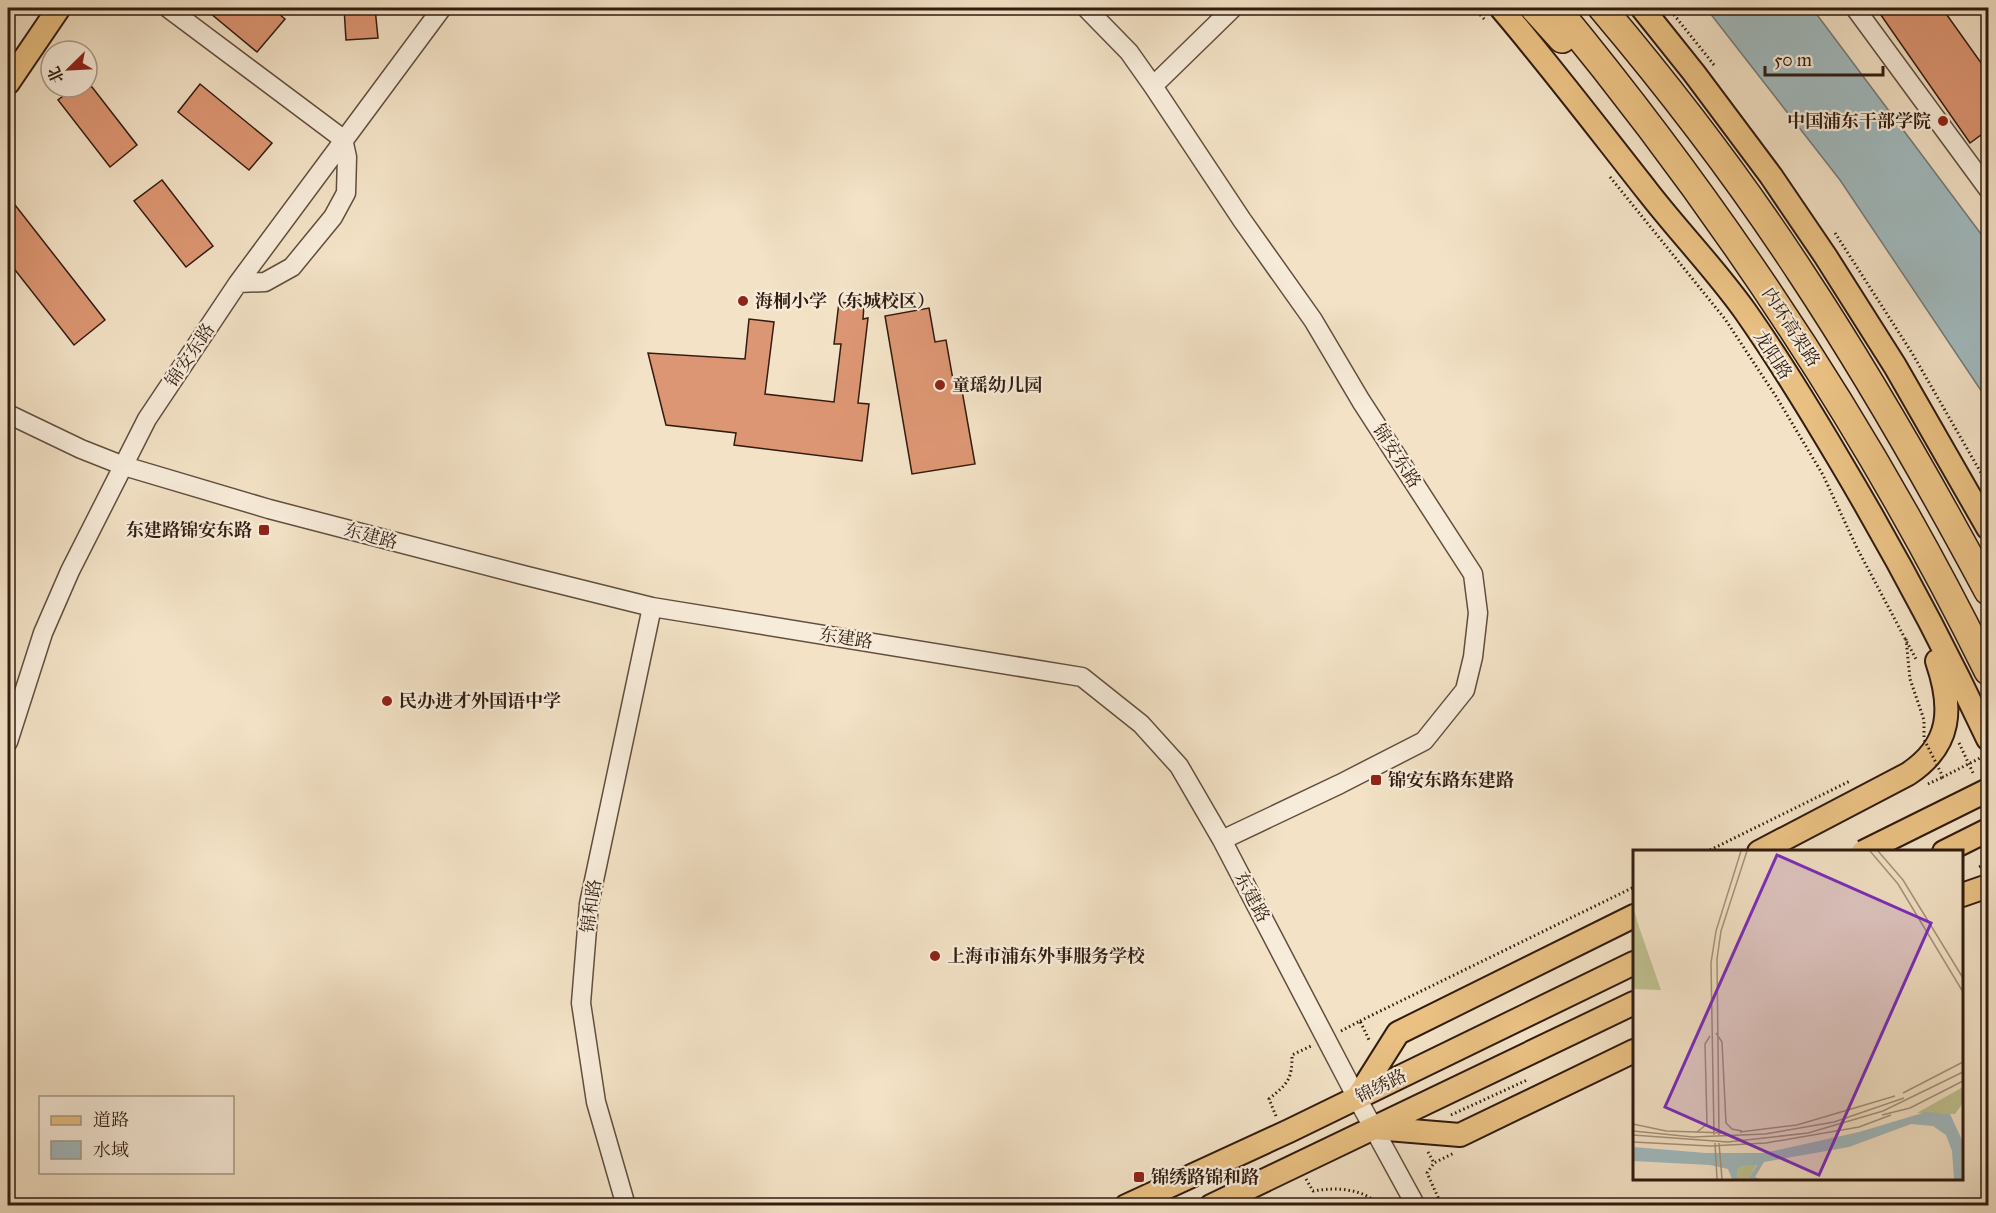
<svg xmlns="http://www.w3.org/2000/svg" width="1996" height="1213" viewBox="0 0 1996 1213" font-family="'IM FELL Great Primer','Noto Serif SC',serif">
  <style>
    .water { fill: #a1bbc0; stroke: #747b7a; stroke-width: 1.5 }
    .building { fill: #dd9673; stroke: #311c10; stroke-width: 1.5 }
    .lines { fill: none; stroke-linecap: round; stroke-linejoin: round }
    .minor-casing { stroke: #624e3e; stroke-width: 21 }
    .major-casing { stroke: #311c10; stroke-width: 26 }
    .highway-casing { stroke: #311c10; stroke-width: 30 }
    .path { stroke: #311c10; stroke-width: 3; stroke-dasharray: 1.5 3; stroke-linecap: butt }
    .minor { stroke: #f7ecda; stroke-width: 18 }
    .major { stroke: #eac183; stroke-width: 22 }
    .highway { stroke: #eac183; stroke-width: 27 }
    .major-bridge-casing { stroke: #311c10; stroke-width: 26; stroke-linecap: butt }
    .path-bridge { stroke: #311c10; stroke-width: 3; stroke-dasharray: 1.5 3; stroke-linecap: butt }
    .major-bridge { stroke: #eac183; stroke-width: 22 }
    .poi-dot { fill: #8f2418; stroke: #f7ecda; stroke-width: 2 }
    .labels { text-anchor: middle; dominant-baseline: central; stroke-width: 4.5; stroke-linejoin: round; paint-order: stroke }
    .poi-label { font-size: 18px; font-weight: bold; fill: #311c10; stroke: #f7ecda; text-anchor: start }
    .street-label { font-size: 18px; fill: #311c10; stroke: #f7ecda }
    .inset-road { fill: none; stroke: #a5937d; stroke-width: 1.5 }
    .view { fill: #7b2cbf; fill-opacity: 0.15; stroke: #7b2cbf; stroke-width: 3 }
    .inset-edge { fill: none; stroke: #311c10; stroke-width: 3 }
  </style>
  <rect width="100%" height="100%" fill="#f3e2c6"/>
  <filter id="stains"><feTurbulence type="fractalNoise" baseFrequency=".00333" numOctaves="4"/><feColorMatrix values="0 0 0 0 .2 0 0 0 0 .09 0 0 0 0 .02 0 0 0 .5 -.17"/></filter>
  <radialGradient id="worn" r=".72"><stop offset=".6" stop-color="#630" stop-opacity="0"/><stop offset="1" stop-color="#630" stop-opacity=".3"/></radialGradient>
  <path class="water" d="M1706 8H1812L1981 234 1988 248V401L1840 180Z"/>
  <path class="building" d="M204 8H272L285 19 257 52Z
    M344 8H375L378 38 346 40Z
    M1876 8H1942L1989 74V129L1970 143Z
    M200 84 272 143 249 170 178 112Z
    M75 87H92L137 145 110 167 58 100Z
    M162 180 213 246 186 267 134 201Z
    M8 196 105 320 74 345 8 261Z
    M839 302 864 305 863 319 868 318 858 403 869 404 862 461 734 445 736 433 666 425 648 353 745 359 749 319 774 322 765 394 834 402 841 344H834Z
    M929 308 935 342 946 340 953 380 960 379 975 464 912 474 885 316Z"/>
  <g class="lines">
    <g class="minor-casing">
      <path id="minor" d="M168 8 343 139 347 157 346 193 333 217 292 267 265 282 238 283
        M1086 8 1129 52 1153 86 1242 220 1313 320 1361 401 1473 574 1478 613 1473 657 1465 690 1424 741 1340 784 1222 840
        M1855 8 1988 189
        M1153 86 1233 8
        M8 414 81 449 124 466 269 509 523 575 652 607 1082 677 1141 724 1179 766 1222 840 1357 1098 1416 1206
        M8 742 43 633 70 571 147 419 238 283 442 8
        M626 1206 596 1102 581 1003 589 904 652 607"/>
    </g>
    <g class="major-casing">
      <path id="major" d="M1501 8C1552 68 1599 130 1648 192 1679 232 1715 269 1745 311 1778 358 1808 407 1837 456 1892 548 1943 643 1988 739
        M1642 8 1694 73 1771 176 1826 257 1895 366 1988 528
        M8 83 59 8
        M1759 852 1908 774C1952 745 1953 708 1937 661
        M1944 852 1988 830
        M1962 895 1988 886
        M1357 1098 1398 1033 1634 916
        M1375 1128 1460 1135 1634 1051
        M1126 1206 1289 1131 1634 963
        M1211 1206 1634 1003"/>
    </g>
    <g class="highway-casing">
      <path id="highway" d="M1534 8 1562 39
        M1556 8C1724 212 1871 434 1988 671
        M1602 8C1673 92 1741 181 1801 273 1869 376 1930 483 1988 591"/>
    </g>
    <path class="path" d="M1474 8 1485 20
      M1671 11 1714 65
      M1610 177 1725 319 1777 398 1823 475 1857 548 1917 661
      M1835 233 1912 353 1988 485
      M1959 743 1974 775
      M1928 784 1943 777
      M1706 852 1850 781
      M1979 867 1988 863
      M1360 1021 1634 887
      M1341 1031 1360 1021 1370 1042
      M1451 1115 1527 1080
      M1276 1116 1269 1099C1288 1083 1292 1080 1292 1055L1311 1046
      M1428 1152 1434 1163
      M1306 1179 1313 1191C1337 1187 1362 1188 1381 1206
      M1442 1206 1427 1173 1434 1163 1454 1153"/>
    <use href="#minor" class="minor"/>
    <use href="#major" class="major"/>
    <use href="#highway" class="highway"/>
    <g class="major-bridge-casing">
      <path id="major-bridge" d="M1863 852 1988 790"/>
    </g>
    <path class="path-bridge" d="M1906 639 1910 679 1924 720V739L1943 777 1988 754"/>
    <use href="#major-bridge" class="major-bridge"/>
  </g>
  <g class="poi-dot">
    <circle cx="1943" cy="121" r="6"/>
    <circle cx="743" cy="301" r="6"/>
    <circle cx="940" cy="385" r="6"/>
    <rect x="258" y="524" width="12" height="12" rx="3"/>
    <circle cx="387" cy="701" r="6"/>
    <rect x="1370" y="774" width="12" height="12" rx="3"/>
    <circle cx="935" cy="956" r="6"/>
    <rect x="1133" y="1171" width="12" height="12" rx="3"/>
  </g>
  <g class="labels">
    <g class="poi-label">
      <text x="1931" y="121" text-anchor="end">中国浦东干部学院</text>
      <text x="755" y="301">海桐小学（东城校区）</text>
      <text x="952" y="385">童瑶幼儿园</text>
      <text x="252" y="530" text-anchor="end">东建路锦安东路</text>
      <text x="399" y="701">民办进才外国语中学</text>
      <text x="1388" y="780">锦安东路东建路</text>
      <text x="947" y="956">上海市浦东外事服务学校</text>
      <text x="1151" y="1177">锦绣路锦和路</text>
    </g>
    <g class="street-label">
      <text transform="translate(1791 327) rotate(57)">内环高架路</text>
      <text transform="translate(190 355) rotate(-56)">锦安东路</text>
      <text transform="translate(1773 355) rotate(57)">龙阳路</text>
      <text transform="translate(1397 456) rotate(57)">锦安东路</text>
      <text transform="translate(371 536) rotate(15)">东建路</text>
      <text transform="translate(846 638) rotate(9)">东建路</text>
      <text transform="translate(1252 897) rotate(62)">东建路</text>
      <text transform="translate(591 906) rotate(-82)">锦和路</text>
      <text transform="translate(1381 1086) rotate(-26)">锦绣路</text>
    </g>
  </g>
  <g transform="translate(1633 850)">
    <rect width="330" height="330" fill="#f3e2c6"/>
    <path d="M0 56 6 77 28 140 0 139ZM330 237V253L322 264 284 263ZM124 314 115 329H105L104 321 109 316Z" fill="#c0c291"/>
    <path d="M293 262 317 264 329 290 330 329H321L319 301 313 285 300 276 278 274 216 297 131 312 122 327 128 329H115L124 315 109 316 104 321 105 329H99L95 319 77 315 0 311V297L73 303H131L226 282Z" fill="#a1bbc0"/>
    <path class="inset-road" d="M237 1 265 34 330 142M245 1 270 30 330 128M83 183 89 192 93 273 99 279 109 281M270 243 330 212M277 258 330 231M249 265 277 258M0 274 33 281 93 283M0 281 60 287 132 284 201 272 271 248M64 282 74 274 72 194 77 186M107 282 164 275 262 246M0 285 95 292 175 283 250 261 330 222M81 285 78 113 83 81 108 1M86 285 84 109 88 81 114 1M0 292 77 296 133 293 226 277 258 265M82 293 84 329M86 293 89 329"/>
    <path class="view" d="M144 5 298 73 186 325 32 257Z"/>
    <rect width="330" height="330" class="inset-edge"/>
  </g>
  <rect width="1996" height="1213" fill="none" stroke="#f3e2c6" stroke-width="30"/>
  <rect x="9" y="9" width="1978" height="1195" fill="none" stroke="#311c10" stroke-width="3"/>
  <rect x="15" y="15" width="1966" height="1183" fill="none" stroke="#311c10" stroke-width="1.5"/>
  <rect x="39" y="1096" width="195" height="78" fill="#f7ecda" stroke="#a89989" stroke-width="1.5"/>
  <rect x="51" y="1116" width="30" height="9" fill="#eac183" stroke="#a89989" stroke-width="1.5"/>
  <text x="93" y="1126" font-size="18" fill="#311c10">道路</text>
  <rect x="51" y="1141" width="30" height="18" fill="#a1bbc0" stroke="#a89989" stroke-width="1.5"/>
  <text x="93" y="1156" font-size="18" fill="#311c10">水域</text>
  <g transform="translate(69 69) rotate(246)"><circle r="28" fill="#f7ecda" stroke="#a89989" stroke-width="1.5"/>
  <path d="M0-4.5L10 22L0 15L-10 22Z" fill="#8f2418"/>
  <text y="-9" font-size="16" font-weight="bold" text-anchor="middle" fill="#311c10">北</text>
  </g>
  <path d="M1765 66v9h118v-9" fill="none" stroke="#311c10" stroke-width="3"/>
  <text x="1774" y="66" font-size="18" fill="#311c10" stroke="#f7ecda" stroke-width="4.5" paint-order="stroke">50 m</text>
  <rect width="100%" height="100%" filter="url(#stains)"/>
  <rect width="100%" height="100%" fill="url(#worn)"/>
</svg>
